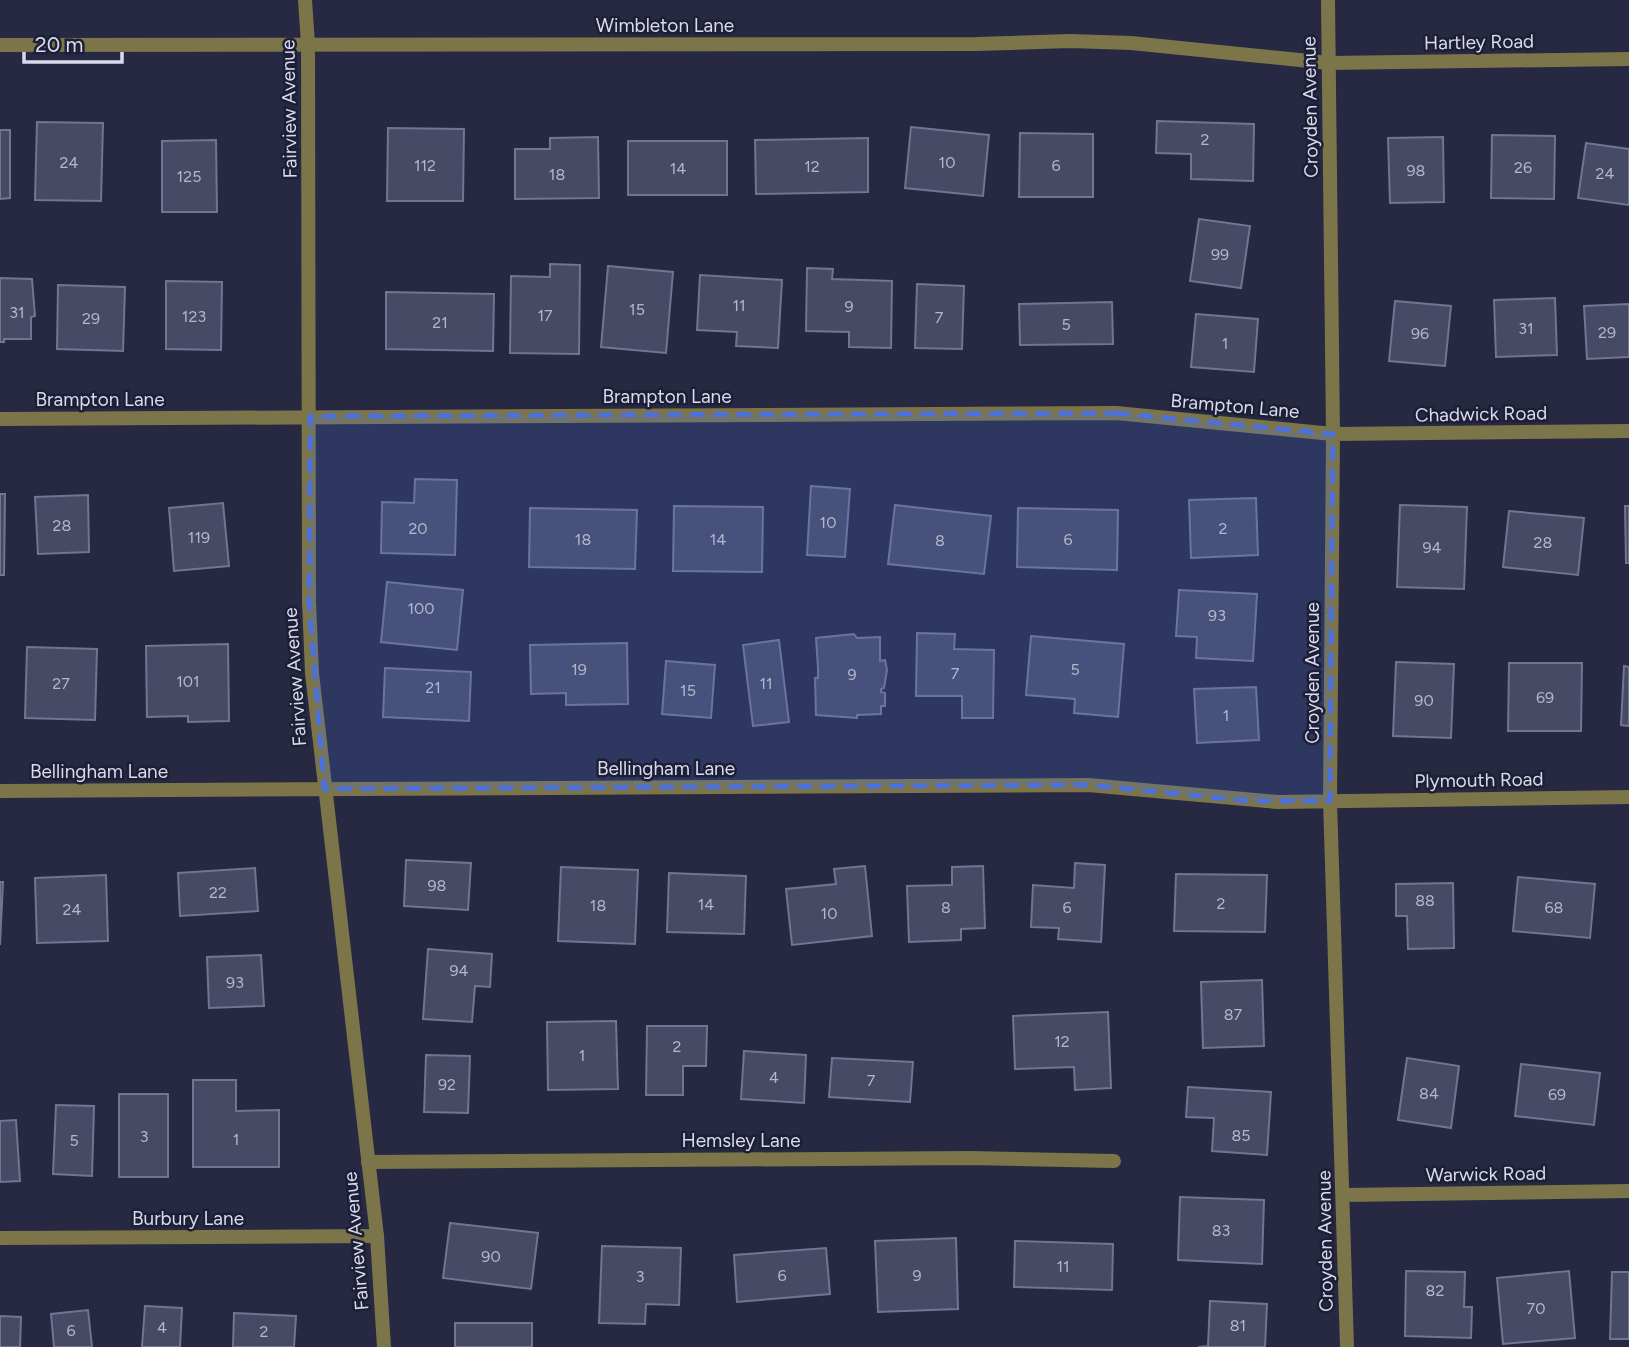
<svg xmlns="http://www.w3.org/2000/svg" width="1629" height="1347" viewBox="0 0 1629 1347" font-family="Figtree,sans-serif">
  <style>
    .building { fill: #474a65; stroke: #717592; stroke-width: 2 }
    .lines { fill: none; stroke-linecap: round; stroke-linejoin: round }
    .minor { stroke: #7b7549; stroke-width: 14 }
    .tertiary { stroke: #7b7549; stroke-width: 14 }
    .marked { fill: #4c71dd; fill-opacity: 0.2; stroke: #4c71dd; stroke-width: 5; stroke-dasharray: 14 9; stroke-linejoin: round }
    .labels { text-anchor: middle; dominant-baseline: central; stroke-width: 5; stroke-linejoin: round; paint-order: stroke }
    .number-label { font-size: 16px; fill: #b4b7ca }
    .street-label { font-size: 19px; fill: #d9dbec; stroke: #1d1f37 }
  </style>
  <rect width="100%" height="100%" fill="#272842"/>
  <path class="building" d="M1157 121 1254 124 1253 181 1191 179V154L1156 153Z
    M37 122 103 123 101 201 35 200Z
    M911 127 989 135 983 196 905 188Z
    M388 128 464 129 463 201H387Z
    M0 130H10V198L0 199Z
    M1020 133 1093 134V197H1019Z
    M1492 135 1555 136 1554 199 1491 198Z
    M598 137 599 198 515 199V149H550V138Z
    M1443 137 1444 202 1390 203 1388 138Z
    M868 138V192L756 194 755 140Z
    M216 140 217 212H162V141Z
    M628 141H727V195H628Z
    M1586 143 1629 149V205L1578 198Z
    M1199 219 1250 226 1241 288 1190 281Z
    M550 264 580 265 579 354 510 353 511 276 550 277Z
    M608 266 673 272 666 353 601 347Z
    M807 268 833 269 832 279 892 281 891 348 849 347V332L806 331Z
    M700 275 782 280 778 348 736 346 737 332 697 330Z
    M0 278 32 279 35 316 31 317V339H4V342H0Z
    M166 281 222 282 221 350 166 349Z
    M917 284 964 286 962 349 915 348Z
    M58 285 125 287 123 351 57 349Z
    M386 292 494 294 493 351 386 349Z
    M1555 298 1557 355 1496 357 1494 300Z
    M1395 301 1451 306 1445 366 1389 361Z
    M1112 302 1113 344 1020 345 1019 304Z
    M1629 304V357L1587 359 1584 306Z
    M1196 314 1258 319 1254 372 1191 367Z
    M415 479 457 480 455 555 381 553 382 502 414 503Z
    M811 486 850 489 845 557 807 555Z
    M0 494H5L4 575H0Z
    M88 495 89 552 38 554 35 497Z
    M1256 498 1258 555 1191 558 1189 500Z
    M223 503 229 566 174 571 169 508Z
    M895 505 991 516 984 574 888 564Z
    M1400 505 1467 507 1464 589 1397 587Z
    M674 506 763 507 762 572 673 571Z
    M1625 506H1629V563H1626Z
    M530 508 637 510 635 569 529 567Z
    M1018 508 1118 510 1117 570 1017 567Z
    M1509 511 1584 518 1578 575 1503 567Z
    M387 582 463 590 457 650 381 642Z
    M1179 590 1257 594 1253 661 1196 658 1197 637 1176 636Z
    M917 633 955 634 954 649 994 650 993 718H962V696H916Z
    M854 634 857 638 880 637V661L885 660 887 670 884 688 881 689V692L885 693V706H881V714L857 715V718L816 715 815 678H818V668L816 638Z
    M1031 636 1124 644 1118 717 1074 713 1075 699 1026 695Z
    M779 640 789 722 753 726 743 645Z
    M627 643 628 704 566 705V693L531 694 530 645Z
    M228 644 229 721 188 722V716L147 717 146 646Z
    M27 647 97 649 95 720 25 718Z
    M666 661 715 665 711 718 662 714Z
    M1396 662 1454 664 1451 738 1393 736Z
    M1509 663H1582L1581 731H1508Z
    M1624 666 1629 667V726L1621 725Z
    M385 668 471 672 469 721 383 717Z
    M1256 687 1259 740 1197 743 1194 689Z
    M406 860 471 863 468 910 404 906Z
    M1075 863 1105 865 1101 942 1058 939 1059 928 1031 927 1033 885 1074 888Z
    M865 866 872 936 792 945 786 889 836 884 834 869Z
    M983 866 985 928 961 929V940L909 942 907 886 952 885V867Z
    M561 867 638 870 635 944 558 941Z
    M255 868 258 911 180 916 178 873Z
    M669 873 746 876 744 934 667 932Z
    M1176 874 1267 875 1265 932 1174 931Z
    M106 875 108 941 37 943 35 878Z
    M1518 877 1595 884 1590 938 1513 931Z
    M0 882H3L0 945Z
    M1453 883 1454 948 1408 949 1407 916H1396V884Z
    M428 949 492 954 490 987 475 986 472 1022 423 1019Z
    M261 955 264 1006 209 1008 207 957Z
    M1262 980 1264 1046 1203 1048 1201 982Z
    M1108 1012 1111 1088 1075 1090 1074 1067 1015 1069 1013 1016Z
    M616 1021 618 1089 548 1090 547 1022Z
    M647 1026H707L706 1066H683V1095H646Z
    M744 1051 806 1055 804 1103 741 1099Z
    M426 1055 470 1056 468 1113 424 1112Z
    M832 1058 913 1062 910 1102 829 1097Z
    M1407 1058 1459 1066 1451 1128 1398 1120Z
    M1521 1064 1600 1073 1594 1125 1515 1116Z
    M193 1080H236V1111L279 1110V1167H193Z
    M1188 1087 1271 1092 1267 1155 1212 1151 1214 1118 1186 1117Z
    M119 1094H168V1177H119Z
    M56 1105 94 1106 92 1176 53 1174Z
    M16 1120 20 1181 0 1182V1121Z
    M1180 1197 1264 1200 1262 1264 1178 1260Z
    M450 1223 538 1233 531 1289 443 1278Z
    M956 1238 958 1309 878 1312 875 1241Z
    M1015 1241 1113 1244 1112 1290 1014 1287Z
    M602 1246 681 1248 679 1305 646 1304 645 1324 599 1323Z
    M826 1248 830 1294 737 1302 734 1255Z
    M1406 1271 1465 1272 1464 1307H1472L1471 1338 1405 1336Z
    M1569 1271 1575 1338 1503 1344 1497 1278Z
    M1612 1272H1629V1339H1610Z
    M1210 1301 1267 1304 1265 1347H1198L1208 1346Z
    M145 1306 182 1308 180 1347H142Z
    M88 1310 92 1347H54L51 1314Z
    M234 1313 296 1316 294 1347H233Z
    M0 1316 21 1317 20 1347H0Z
    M455 1323H532V1347H455Z"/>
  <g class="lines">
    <path class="minor" d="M1328 0 1333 434 1330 801 1347 1347
      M0 45 976 44 1070 41 1131 43 1329 63 1629 59
      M0 419 1116 413 1333 434 1629 431
      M0 791 1088 785 1277 802 1629 797
      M368 1162 970 1158 1114 1161
      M1343 1195 1629 1191
      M0 1238 377 1236"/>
    <path class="tertiary" d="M305 0 308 44 309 601 312 673 377 1236 384 1347"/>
  </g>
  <path class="marked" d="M1116 413 1333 434 1330 801H1250L1088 785 324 789 309 601 310 416Z"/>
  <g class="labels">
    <g class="number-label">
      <text x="1205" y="139">2</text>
      <text x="69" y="162">24</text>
      <text x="947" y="162">10</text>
      <text x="425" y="165">112</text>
      <text x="1056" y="165">6</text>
      <text x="812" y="166">12</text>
      <text x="1523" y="167">26</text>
      <text x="678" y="168">14</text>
      <text x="1416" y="170">98</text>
      <text x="1605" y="173">24</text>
      <text x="557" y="174">18</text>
      <text x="189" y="176">125</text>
      <text x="1220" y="254">99</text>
      <text x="739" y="305">11</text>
      <text x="849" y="306">9</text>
      <text x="637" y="309">15</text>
      <text x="17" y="312">31</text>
      <text x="545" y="315">17</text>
      <text x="194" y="316">123</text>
      <text x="939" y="317">7</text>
      <text x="91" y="318">29</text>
      <text x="440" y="322">21</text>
      <text x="1066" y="324">5</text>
      <text x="1526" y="328">31</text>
      <text x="1607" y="332">29</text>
      <text x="1420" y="333">96</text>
      <text x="1225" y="343">1</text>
      <text x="828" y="522">10</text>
      <text x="62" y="525">28</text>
      <text x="418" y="528">20</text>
      <text x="1223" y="528">2</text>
      <text x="199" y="537">119</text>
      <text x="583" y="539">18</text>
      <text x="718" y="539">14</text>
      <text x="1068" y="539">6</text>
      <text x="940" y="540">8</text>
      <text x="1543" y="542">28</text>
      <text x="1432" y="547">94</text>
      <text x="421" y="608">100</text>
      <text x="1217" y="615">93</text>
      <text x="579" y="669">19</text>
      <text x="1075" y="669">5</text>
      <text x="955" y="673">7</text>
      <text x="852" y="674">9</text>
      <text x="188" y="681">101</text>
      <text x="61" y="683">27</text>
      <text x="766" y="683">11</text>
      <text x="433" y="687">21</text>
      <text x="688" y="690">15</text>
      <text x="1545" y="697">69</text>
      <text x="1424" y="700">90</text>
      <text x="1226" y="715">1</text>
      <text x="437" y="885">98</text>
      <text x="218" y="892">22</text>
      <text x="1425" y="900">88</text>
      <text x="1221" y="903">2</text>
      <text x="706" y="904">14</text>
      <text x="598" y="905">18</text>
      <text x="946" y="907">8</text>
      <text x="1067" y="907">6</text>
      <text x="1554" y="907">68</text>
      <text x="72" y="909">24</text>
      <text x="829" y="913">10</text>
      <text x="459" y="970">94</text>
      <text x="235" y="982">93</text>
      <text x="1233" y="1014">87</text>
      <text x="1062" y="1041">12</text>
      <text x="677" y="1046">2</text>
      <text x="582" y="1055">1</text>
      <text x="774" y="1077">4</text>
      <text x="871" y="1080">7</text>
      <text x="447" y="1084">92</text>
      <text x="1429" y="1093">84</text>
      <text x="1557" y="1094">69</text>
      <text x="1241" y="1135">85</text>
      <text x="144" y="1136">3</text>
      <text x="236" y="1139">1</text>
      <text x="74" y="1140">5</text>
      <text x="1221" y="1230">83</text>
      <text x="491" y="1256">90</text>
      <text x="1063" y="1266">11</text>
      <text x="782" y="1275">6</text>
      <text x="917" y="1275">9</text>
      <text x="640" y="1276">3</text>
      <text x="1435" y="1290">82</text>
      <text x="1536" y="1308">70</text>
      <text x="1238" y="1325">81</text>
      <text x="162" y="1327">4</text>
      <text x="71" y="1330">6</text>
      <text x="264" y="1331">2</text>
    </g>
    <g class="street-label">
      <text x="665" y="25">Wimbleton Lane</text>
      <text transform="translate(1479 42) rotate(-1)">Hartley Road</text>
      <text transform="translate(1310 107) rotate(-91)">Croyden Avenue</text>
      <text transform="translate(289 109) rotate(-91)">Fairview Avenue</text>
      <text x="667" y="396">Brampton Lane</text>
      <text x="100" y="399">Brampton Lane</text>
      <text transform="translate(1235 406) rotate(5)">Brampton Lane</text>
      <text transform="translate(1481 414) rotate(-1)">Chadwick Road</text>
      <text transform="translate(1312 673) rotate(-90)">Croyden Avenue</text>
      <text transform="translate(295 677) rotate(-94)">Fairview Avenue</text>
      <text x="666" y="768">Bellingham Lane</text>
      <text x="99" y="771">Bellingham Lane</text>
      <text transform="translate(1479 780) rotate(-1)">Plymouth Road</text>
      <text x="741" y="1140">Hemsley Lane</text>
      <text transform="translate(1486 1174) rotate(-1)">Warwick Road</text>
      <text x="188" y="1218">Burbury Lane</text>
      <text transform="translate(356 1241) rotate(-95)">Fairview Avenue</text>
      <text transform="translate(1325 1241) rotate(-91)">Croyden Avenue</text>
    </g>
  </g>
  <path d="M24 52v10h98v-10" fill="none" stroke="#d9dbec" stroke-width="3.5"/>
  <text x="35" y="52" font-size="21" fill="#d9dbec" stroke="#1d1f37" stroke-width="5" paint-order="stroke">20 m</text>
</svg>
